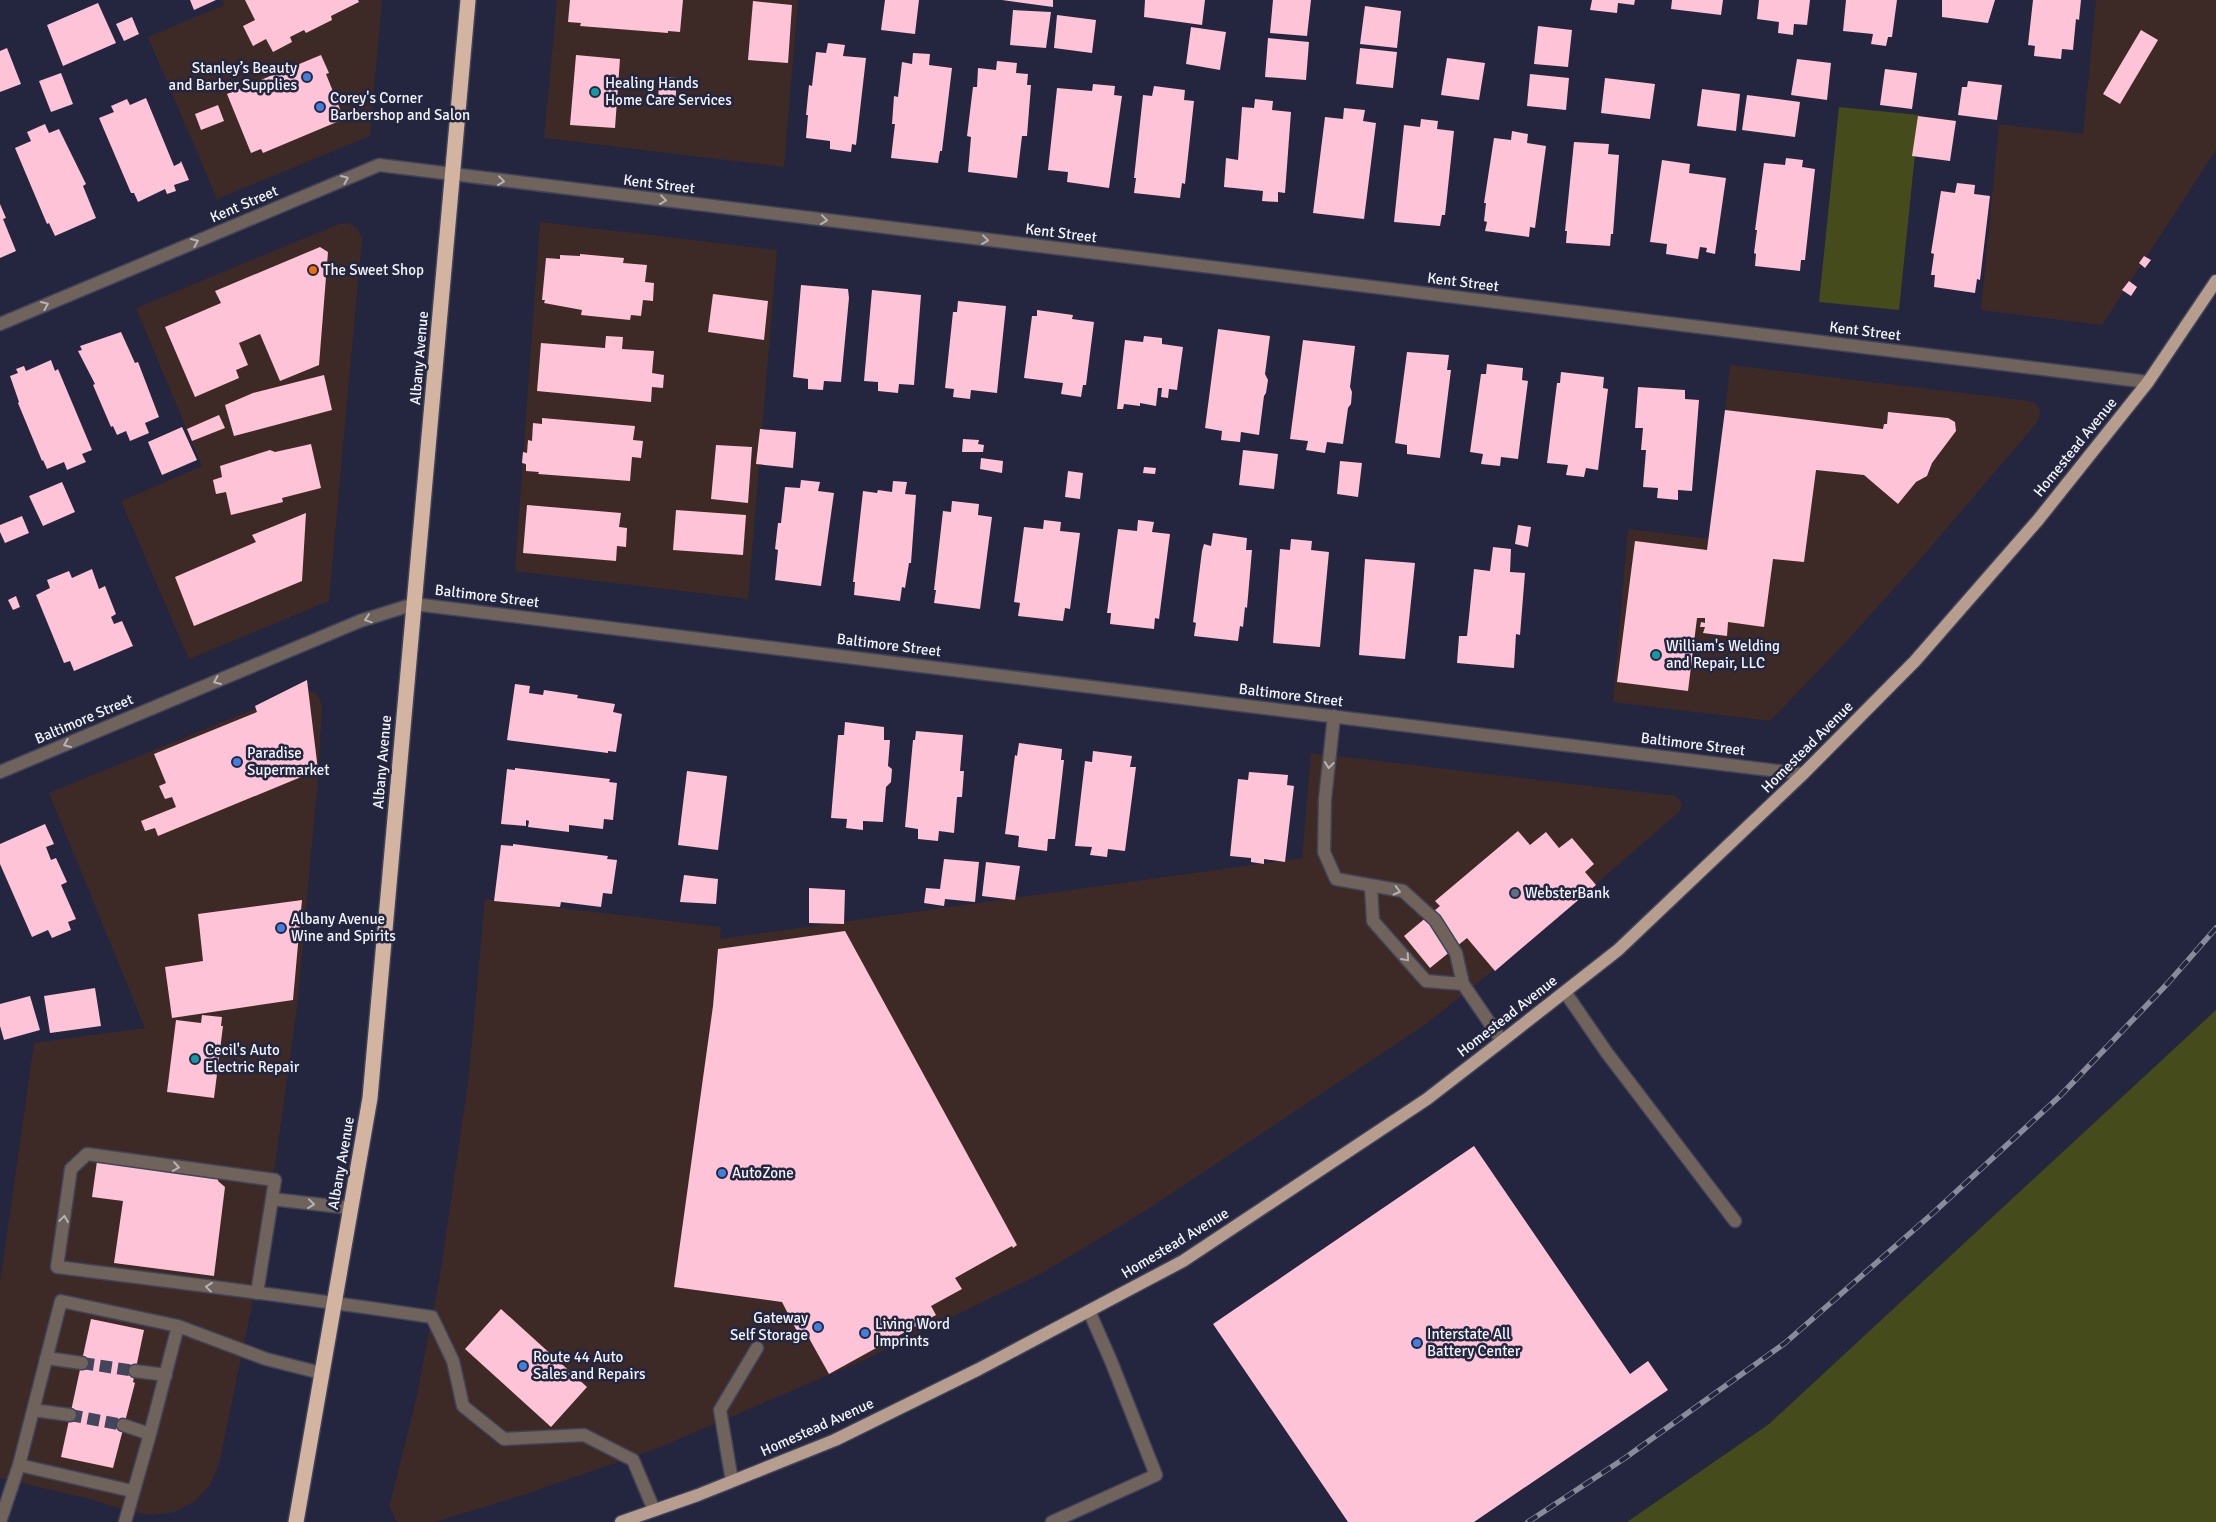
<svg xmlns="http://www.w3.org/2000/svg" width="2216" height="1522" viewBox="0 0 2216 1522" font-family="Signika,sans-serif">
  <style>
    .commercial { fill: #3d2a27 }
    .green { fill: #454b1a }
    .building { fill: #fec3d6 }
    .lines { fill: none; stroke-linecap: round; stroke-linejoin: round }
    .minor-tunnel { stroke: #42455b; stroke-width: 12; stroke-dasharray: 12 6; stroke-linecap: butt }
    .minor-casing { stroke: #404359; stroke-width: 15 }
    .major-casing { stroke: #404359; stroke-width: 15 }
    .highway-casing { stroke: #404359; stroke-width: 18 }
    .minor { stroke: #6f635b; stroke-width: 12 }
    .major { stroke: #b69d8e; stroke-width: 12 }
    .highway { stroke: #d3b4a1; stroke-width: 15 }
    .rail-casing { stroke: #898b9c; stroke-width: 5.5 }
    .rail { stroke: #23263e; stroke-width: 4; stroke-dasharray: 11; stroke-linecap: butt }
    .oneway { stroke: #b7b3b5 }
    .shop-dot { fill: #3f7fe0; stroke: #23263e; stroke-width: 2 }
    .culture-dot { fill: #0f9aa8; stroke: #23263e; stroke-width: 2 }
    .food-dot { fill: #e8710a; stroke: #23263e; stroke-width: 2 }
    .service-dot { fill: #5c6f8a; stroke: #23263e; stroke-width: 2 }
    .labels { text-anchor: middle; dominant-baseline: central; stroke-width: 5; stroke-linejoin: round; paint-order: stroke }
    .poi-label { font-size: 15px; fill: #f2f4fe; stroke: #23263e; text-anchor: start }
    .street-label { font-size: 15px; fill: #f2f4fe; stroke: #23263e }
  </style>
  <rect width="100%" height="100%" fill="#23263e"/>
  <path class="commercial" d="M222 0H382L370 136 217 199 148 37 224 5Z
    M557 0H798L784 167 544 138Z
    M2096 0H2216V150L2102 325 1981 310 1999 124 2083 134Z
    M540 222 777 250 748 599 515 571Z
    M349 223 358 229 362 239 329 601 189 659 121 501 202 466 136 308 339 224Z
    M1730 365 2029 401 2036 404 2040 410 2039 418 2035 425 1917 563 1845 643 1770 721 1613 702 1628 529 1712 539Z
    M303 689 317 694 322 705 318 779 297 1007 274 1173 251 1310 219 1464 210 1485 195 1501 175 1512 153 1515 131 1512 90 1499 0 1478V1283L34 1043 145 1028 49 793Z
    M1311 753 1675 796 1679 799 1682 805 1679 812 1541 932 1426 1024 1145 1211 1044 1272 864 1360 658 1448 523 1495 435 1522H397L390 1509V1503L416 1400 441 1270 469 1075 485 899 721 927 720 939 1302 858Z"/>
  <path class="green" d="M1839 107 1919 115 1899 310 1819 302Z
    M2216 1010V1522H1627L1769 1424Z"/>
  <path class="building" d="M190 0H216L194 10Z
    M245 0H358L359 2 331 16 332 20 306 33 304 30 290 37 292 42 273 52 266 39 253 46 243 26 255 20Z
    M570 0H683L680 32 668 31V33L580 26 581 23 568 22Z
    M885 0H919L915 34 881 30Z
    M1002 0H1053V7Z
    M1145 0H1205L1202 25 1144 17Z
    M1273 0H1311L1307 36 1270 33Z
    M1592 0H1635L1634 5 1618 3 1617 13 1590 10Z
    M1672 0H1723L1721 15 1671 9Z
    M1759 0H1810L1807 25 1794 24 1793 35 1778 33 1779 22 1757 19Z
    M1846 0H1897L1892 37H1888L1886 46 1871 44 1873 34 1843 31Z
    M1942 0H1995L1988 23 1942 17Z
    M2033 0H2081L2079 20 2076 19 2073 50 2062 49 2061 59 2034 56 2035 46 2028 45Z
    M753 1 792 5 788 63 748 60Z
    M98 3 116 43 63 66 47 25Z
    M1365 6 1401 11 1397 48 1360 44Z
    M1013 10 1051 12 1046 48 1010 45Z
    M1057 15 1096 20 1092 53 1054 48Z
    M132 17 139 34 124 41 116 24Z
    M1538 26 1572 30 1568 67 1534 64Z
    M1191 27 1226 32 1220 70 1186 64Z
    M2141 30 2158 40 2120 104 2103 94Z
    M1268 38 1309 42 1306 80 1265 77Z
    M828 43 845 45 843 56 866 58 856 145 852 144 851 152 830 149V141L806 138 808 115H806L809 85 812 86 816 52 826 53Z
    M7 48 21 84 0 92V51Z
    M1360 48 1397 52 1393 88 1356 84Z
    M913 53 930 54 929 65 952 68 942 151H940L938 163 891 158 895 124H892L894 96 898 97 902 62 912 64Z
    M321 55 329 73 326 74 344 119 263 153 261 149 251 153 227 94Z
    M576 55 620 59 615 128 570 125Z
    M1447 58 1485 63 1479 100 1441 95Z
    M1797 59 1831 63 1827 100 1791 95Z
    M997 61 1017 63 1016 73 1028 74 1027 85H1031L1027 136H1022L1017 178 968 172 971 137 967 136 973 87H977L978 68 996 70Z
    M1885 69 1917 73 1912 109 1880 105Z
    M61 73 73 104 51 112 39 81Z
    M1530 74 1569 78 1566 110 1527 106Z
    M659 77 677 78 675 106 658 105Z
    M1605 78 1655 84 1650 119 1601 113Z
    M1968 81 2002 85 1997 120 1958 115 1962 87H1967Z
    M1093 84 1115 86 1114 95 1122 96 1109 188 1067 182 1068 172 1048 170 1057 88 1092 91Z
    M1154 86 1185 90 1184 100 1194 101 1185 184 1182 183 1180 198 1134 193 1136 178H1134L1143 95 1152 96Z
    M1702 89 1740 94 1736 131 1697 126Z
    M1747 95 1800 102 1795 137 1742 130Z
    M146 98 174 166 180 163 181 161 189 180 174 185 176 191 167 194 165 189 138 202 134 193H131L99 118 114 112 111 106 127 99 130 105Z
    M1255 99 1273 101 1272 110 1291 112 1285 193 1278 192V202L1262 201 1263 191 1224 187 1226 158 1238 160 1242 107 1254 108Z
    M218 105 224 121 201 130 195 114Z
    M1344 108 1365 110 1363 121 1376 123 1364 219 1313 213 1325 117 1343 119Z
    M1918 116 1956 121 1950 161 1912 156Z
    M1421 119 1438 121 1437 129 1454 131 1445 215H1442L1440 226 1394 222 1404 125 1420 127Z
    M45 124 49 133 59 129 86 184 83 186 96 218 55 236 49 223 47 224 15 148 31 141 27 132Z
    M1512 131 1528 134 1527 143 1546 146 1535 228 1530 227 1529 237 1485 231 1487 222 1484 221 1486 203H1484L1494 138 1511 140Z
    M1574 142 1609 144 1608 154 1619 155 1613 234H1611L1610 246 1566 243 1567 231H1565Z
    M1786 158 1803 160 1802 167 1815 169 1805 260H1801L1800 271 1755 266 1756 254 1754 253 1757 230H1755L1764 163 1785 165Z
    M1662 160 1690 164 1689 173 1726 178 1715 254 1706 252 1707 248 1700 247 1698 259 1666 254 1667 244 1650 242Z
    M1957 183 1975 185 1974 194 1990 196 1980 280 1977 279 1975 293 1934 287 1935 275H1931L1934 254 1931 253 1941 191 1955 193Z
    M0 204 6 218 3 219 16 251 0 258Z
    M320 247 328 252 319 365 280 381 260 334 239 343 248 365 236 370 239 378 195 397 165 327 221 303 215 291Z
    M580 254 624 258 623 263 647 265 645 282 654 283 653 301 643 300 641 316 631 315 630 320 581 315 582 310 544 303 545 300H542L546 258 560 259V255L580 256Z
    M2144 256 2151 260 2145 268 2139 263Z
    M2129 281 2137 287 2131 296 2122 290Z
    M801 285 848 289 849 298 841 382 824 381 823 390 808 389V379L793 377Z
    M872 290 921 295 914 385 899 384 898 393 878 391V382L864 381Z
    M713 294 768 301 764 340 708 332Z
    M958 301 1006 306 997 393 971 390 970 399 953 397 954 389 945 388 953 312H957Z
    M1037 310 1073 315 1072 319 1094 322 1086 385H1083L1081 397 1061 394 1063 383 1024 378 1032 316H1037Z
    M1218 329 1270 336 1265 374 1268 380 1266 393 1264 396 1259 435 1241 432 1240 442 1221 440 1222 431 1205 428Z
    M121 332 135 363 138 362 159 417 145 423 149 433 130 441 126 431 117 435 113 426 111 427 93 385 95 384 78 351 82 350 80 346Z
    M606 336 623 337 622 349 654 351 652 373 664 375 663 388 652 387 651 402 537 391 541 343 605 348Z
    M1144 336 1162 338V344L1183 347 1177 390 1169 389 1168 398 1161 397 1162 388H1158L1156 406 1140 403V406L1124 404 1123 409H1117L1125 340 1143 342Z
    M1303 340 1355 346 1350 387 1352 392 1351 404 1348 408 1343 444 1327 442 1325 453 1306 450 1308 441 1290 439Z
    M1407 352 1449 355 1447 370H1451L1440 458 1407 454V445L1395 443Z
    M51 360 55 371 58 369 92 450 82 454 86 462 67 470 64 462 47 469 43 460 42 461 18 403 19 402 10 376 18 373 16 369 24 366 26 371Z
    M1487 364 1523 368 1522 380 1528 381 1518 459 1501 457 1500 466 1481 464 1483 454 1470 452 1481 374H1486Z
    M1561 372 1604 377 1603 388 1608 389 1598 470 1586 468 1584 477 1566 475 1568 465 1547 463 1557 383H1560Z
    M324 375 332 410 234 436 225 405 253 393Z
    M1638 387 1685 390V399L1699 400 1692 491 1678 490V500L1657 498 1658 488 1643 487 1646 450H1641L1643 428H1635Z
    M1725 410 1883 429 1884 424H1887L1888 412 1948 418 1955 422 1956 431 1932 463 1927 476 1916 482 1898 504 1864 475 1816 470 1804 562 1773 559 1764 627 1728 622 1727 636 1703 633 1705 627H1700L1701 622 1705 623V618H1697L1688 691 1617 682 1635 541 1707 550Z
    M219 415 225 428 192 441 187 429Z
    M542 418 635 426 633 440 643 441 641 458 632 457 630 481 538 474 539 472 526 471V464L522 463 523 452 527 453 528 440 532 441 533 423 542 424Z
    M182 427 197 460 162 475 148 442Z
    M760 429 796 432 793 468 756 464Z
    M963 439 979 440 978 444 984 445 983 452H962Z
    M311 444 321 488 282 498 283 502 231 515 226 492 216 494 213 480 222 477 220 466 270 450 275 452Z
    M716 445 752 447 748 503 711 499Z
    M1243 450 1278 454 1274 489 1239 485Z
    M981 458 1003 461 1002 473 980 469Z
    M1340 461 1362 463 1358 497 1337 494Z
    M1144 467 1156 468 1155 474 1143 473Z
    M1068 471 1083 473 1080 499 1065 497Z
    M801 480 820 482 818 491 834 493 821 586 775 580 778 550 775 549 778 523H781L785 487 800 488Z
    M893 481 907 482 905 494 916 495 911 563H909L905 588 902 587 900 601 854 595 855 582H853L863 491 877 493 878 490 892 492Z
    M62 482 75 512 43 526 29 496Z
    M952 501 979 504 978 515 992 517 980 609 934 603 936 590H934L943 511 951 512Z
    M527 505 621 513 619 527 627 528 626 547 617 546 616 561 523 553Z
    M676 510 746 515 743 555 673 550Z
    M306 513 302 581 194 626 175 577 256 542 252 535Z
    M22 516 29 533 5 543 0 532V525Z
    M1044 520 1061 522 1060 531 1080 533 1070 609 1065 608 1063 621 1018 616 1020 603 1014 602 1024 527 1043 529Z
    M1138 520 1154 522 1152 532 1170 534 1159 619 1155 618 1154 629 1110 624 1111 613H1107L1118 529 1137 531Z
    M1518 525 1531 527 1528 547 1515 544Z
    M1213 533 1247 538 1246 550H1252L1247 608 1245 607 1243 627 1240 626 1238 641 1194 636 1196 623 1193 622 1202 551 1204 544 1211 546Z
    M1291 539 1312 541 1311 550 1329 552 1320 647 1273 643 1280 549 1290 550Z
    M1493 547 1511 549 1510 572 1525 573 1520 635 1516 634 1514 668 1457 663 1459 636H1467L1474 569 1490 571Z
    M1365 559 1415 563 1405 659 1359 655Z
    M92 569 99 589 105 586 116 614 111 617 114 624 122 621 133 646 74 671 70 661 64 663 36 595 50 588 47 580 69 571 72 578Z
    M16 596 20 607 13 610 8 600Z
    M307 680 318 770 158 836 155 828 145 831 141 821 176 807 172 797 165 799 159 786 166 783 154 754 257 712 255 706Z
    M515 684 530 686 529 693 543 695 544 690 578 695 577 698 615 704 613 712 622 714 616 752 608 751V753L507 740Z
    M845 722 884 727V740H890L888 766 892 769 891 782 886 787 883 822 863 821V830L846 828 847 819 831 818 838 735H844Z
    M916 731 963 735 960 771H964L962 797H957L954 833 939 831 938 841 918 839V829L905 827 913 740H915Z
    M1019 743 1062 749 1061 760H1064L1055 839H1048L1047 851 1018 847 1019 836 1005 834 1015 755 1017 756Z
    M1093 751 1132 756 1130 767H1136L1125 851 1108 849 1107 857 1090 855 1092 847 1075 846 1085 761 1092 762Z
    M515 768 610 779 609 782 617 783 613 820 604 819 603 829 569 825V832L528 827 529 821 526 820V826L501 824 507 769 515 770Z
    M687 771 727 776 718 850 678 845Z
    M1249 772 1288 775 1287 785 1294 786 1285 862 1264 859V864L1251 862V858L1230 856 1238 779 1248 780Z
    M45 824 54 844 46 847 51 860 56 858 67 882 61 885 76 919 68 922 71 930 52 938 48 930 32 937 0 864V844Z
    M1518 831 1530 845 1546 832 1559 848 1572 838 1594 864 1585 872 1596 885 1495 971 1467 938 1430 968 1404 936 1440 906 1435 901Z
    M513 844 608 856 607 859 617 860 612 894 603 893 601 907 561 902 560 907 494 901 501 845 513 846Z
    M944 859 979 862 975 902 945 899 944 906 924 903 926 888 940 889Z
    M986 862 1020 866 1015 900 982 896Z
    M684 875 718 879 716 904 680 902Z
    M809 888 845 890 844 924 809 923Z
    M302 900 293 1000 172 1018 165 967 203 961 198 914Z
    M845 931 1017 1245 1013 1248 1012 1246 955 1278 962 1289 931 1306 936 1315 829 1374 805 1331 799 1335 782 1302 674 1287 713 1006 718 949Z
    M95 988 101 1026 50 1033 44 996Z
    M30 996 40 1030 4 1040 0 1026V1004Z
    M202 1015 222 1017 221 1026H223L214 1098 167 1092 176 1020 201 1023Z
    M1474 1146 1630 1374 1648 1361 1668 1390 1474 1522H1348L1213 1324Z
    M97 1161 219 1177 218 1181 225 1187 214 1276 114 1263 123 1201 92 1197Z
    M501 1309 587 1387 551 1427 465 1349Z
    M91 1319 144 1330 133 1382 135 1383 113 1468 61 1457Z"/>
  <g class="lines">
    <path class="minor-tunnel" d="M82 1363 135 1371
      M70 1415 123 1425"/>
    <g class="minor-casing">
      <path id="minor" d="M0 324 379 165 2148 382
        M1334 716 1325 799 1324 852 1336 879 1403 891 1435 920 1456 953 1463 984 1502 1041
        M0 772 360 621 414 604 1803 774
        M1371 887 1373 921 1426 981 1463 984
        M1565 992 1607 1053 1735 1221
        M272 1199 350 1208
        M257 1293 275 1180 87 1154 71 1169 57 1267C182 1283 307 1298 432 1317L453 1361 463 1406 504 1439 584 1435 633 1460 654 1510
        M46 1358 82 1363
        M135 1371 166 1375
        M33 1410 70 1415
        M123 1425 150 1434
        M19 1465 61 1301 178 1326
        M732 1481 720 1410 757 1348
        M0 1522 19 1465 132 1491
        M125 1522 150 1434 178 1326 266 1359 321 1373
        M1052 1522 1156 1475 1111 1361 1089 1311"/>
    </g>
    <g class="major-casing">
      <path id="major" d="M621 1522 698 1495 835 1440 979 1369 1183 1261 1427 1099 1502 1041 1618 950 1803 774 1915 661 2038 520 2148 382 2216 281"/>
    </g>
    <g class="highway-casing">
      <path id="highway" d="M296 1522 370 1098 468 0"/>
    </g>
    <use href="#minor" class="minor"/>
    <use href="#major" class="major"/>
    <use href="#highway" class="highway"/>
    <g class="rail-casing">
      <path id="rail" d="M1528 1522 1625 1458 1785 1343 1932 1214 2060 1096 2168 983 2216 928"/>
    </g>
    <use href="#rail" class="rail"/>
  </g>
  <defs><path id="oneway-chevron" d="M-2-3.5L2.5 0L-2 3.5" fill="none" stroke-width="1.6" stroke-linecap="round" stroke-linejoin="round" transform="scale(1.25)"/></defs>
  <g class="oneway">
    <use href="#oneway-chevron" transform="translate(345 179) rotate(-23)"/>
    <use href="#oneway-chevron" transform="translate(501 181) rotate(7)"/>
    <use href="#oneway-chevron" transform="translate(663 200) rotate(7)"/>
    <use href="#oneway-chevron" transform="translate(824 220) rotate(7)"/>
    <use href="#oneway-chevron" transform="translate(985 240) rotate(7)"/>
    <use href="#oneway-chevron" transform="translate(195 242) rotate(-23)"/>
    <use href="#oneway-chevron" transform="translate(45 305) rotate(-23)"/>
    <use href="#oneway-chevron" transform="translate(368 619) rotate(162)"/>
    <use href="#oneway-chevron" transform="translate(217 681) rotate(157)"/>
    <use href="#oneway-chevron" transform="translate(67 744) rotate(157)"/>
    <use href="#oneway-chevron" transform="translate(1329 765) rotate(97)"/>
    <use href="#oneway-chevron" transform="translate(1397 891) rotate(14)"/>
    <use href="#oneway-chevron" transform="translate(1406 958) rotate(49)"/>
    <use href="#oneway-chevron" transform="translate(176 1167) rotate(8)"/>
    <use href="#oneway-chevron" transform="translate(311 1204) rotate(6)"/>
    <use href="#oneway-chevron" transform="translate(64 1219) rotate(-82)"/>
    <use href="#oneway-chevron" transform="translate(209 1287) rotate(-173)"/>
  </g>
  <g class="shop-dot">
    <circle cx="307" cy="77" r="5"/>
    <circle cx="320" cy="107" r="5"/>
    <circle cx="237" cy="762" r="5"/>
    <circle cx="281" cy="928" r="5"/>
    <circle cx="722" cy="1173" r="5"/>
    <circle cx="818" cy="1327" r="5"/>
    <circle cx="865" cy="1333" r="5"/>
    <circle cx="1417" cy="1343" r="5"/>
    <circle cx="523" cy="1366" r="5"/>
  </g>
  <g class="culture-dot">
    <circle cx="595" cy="92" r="5"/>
    <circle cx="1656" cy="655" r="5"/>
    <circle cx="195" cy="1059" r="5"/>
  </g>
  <circle class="food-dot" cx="313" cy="270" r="5"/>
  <circle class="service-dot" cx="1515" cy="893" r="5"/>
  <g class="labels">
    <g class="poi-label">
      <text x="297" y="68" text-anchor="end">Stanley’s Beauty<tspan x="297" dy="17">and Barber Supplies</tspan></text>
      <text x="605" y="83">Healing Hands<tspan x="605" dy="17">Home Care Services</tspan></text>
      <text x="330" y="98">Corey's Corner<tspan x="330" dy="17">Barbershop and Salon</tspan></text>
      <text x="323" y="270">The Sweet Shop</text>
      <text x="1666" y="646">William's Welding<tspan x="1666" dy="17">and Repair, LLC</tspan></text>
      <text x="247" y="753">Paradise<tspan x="247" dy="17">Supermarket</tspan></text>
      <text x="1525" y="893">WebsterBank</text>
      <text x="291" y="919">Albany Avenue<tspan x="291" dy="17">Wine and Spirits</tspan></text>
      <text x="205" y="1050">Cecil's Auto<tspan x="205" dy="17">Electric Repair</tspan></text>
      <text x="732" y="1173">AutoZone</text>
      <text x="808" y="1318" text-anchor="end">Gateway<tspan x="808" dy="17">Self Storage</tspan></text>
      <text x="875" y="1324">Living Word<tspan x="875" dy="17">Imprints</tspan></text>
      <text x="1427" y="1334">Interstate All<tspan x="1427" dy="17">Battery Center</tspan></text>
      <text x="533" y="1357">Route 44 Auto<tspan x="533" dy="17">Sales and Repairs</tspan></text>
    </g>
    <g class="street-label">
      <text transform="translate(659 184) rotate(7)">Kent Street</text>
      <text transform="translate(244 204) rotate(-23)">Kent Street</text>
      <text transform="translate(1061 233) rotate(7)">Kent Street</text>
      <text transform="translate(1463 282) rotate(7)">Kent Street</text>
      <text transform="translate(1865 331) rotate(7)">Kent Street</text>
      <text transform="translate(419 358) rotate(-85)">Albany Avenue</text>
      <text transform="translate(2075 447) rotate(-51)">Homestead Avenue</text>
      <text transform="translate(487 596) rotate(7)">Baltimore Street</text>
      <text transform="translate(889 645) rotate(7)">Baltimore Street</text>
      <text transform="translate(1291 695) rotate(7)">Baltimore Street</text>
      <text transform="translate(84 719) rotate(-23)">Baltimore Street</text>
      <text transform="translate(1693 744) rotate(7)">Baltimore Street</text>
      <text transform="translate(1807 747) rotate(-45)">Homestead Avenue</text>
      <text transform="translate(382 762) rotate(-85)">Albany Avenue</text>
      <text transform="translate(1507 1016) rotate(-38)">Homestead Avenue</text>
      <text transform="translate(341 1163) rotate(-80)">Albany Avenue</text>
      <text transform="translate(1175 1243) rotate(-31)">Homestead Avenue</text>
      <text transform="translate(817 1427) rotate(-24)">Homestead Avenue</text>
    </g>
  </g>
</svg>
